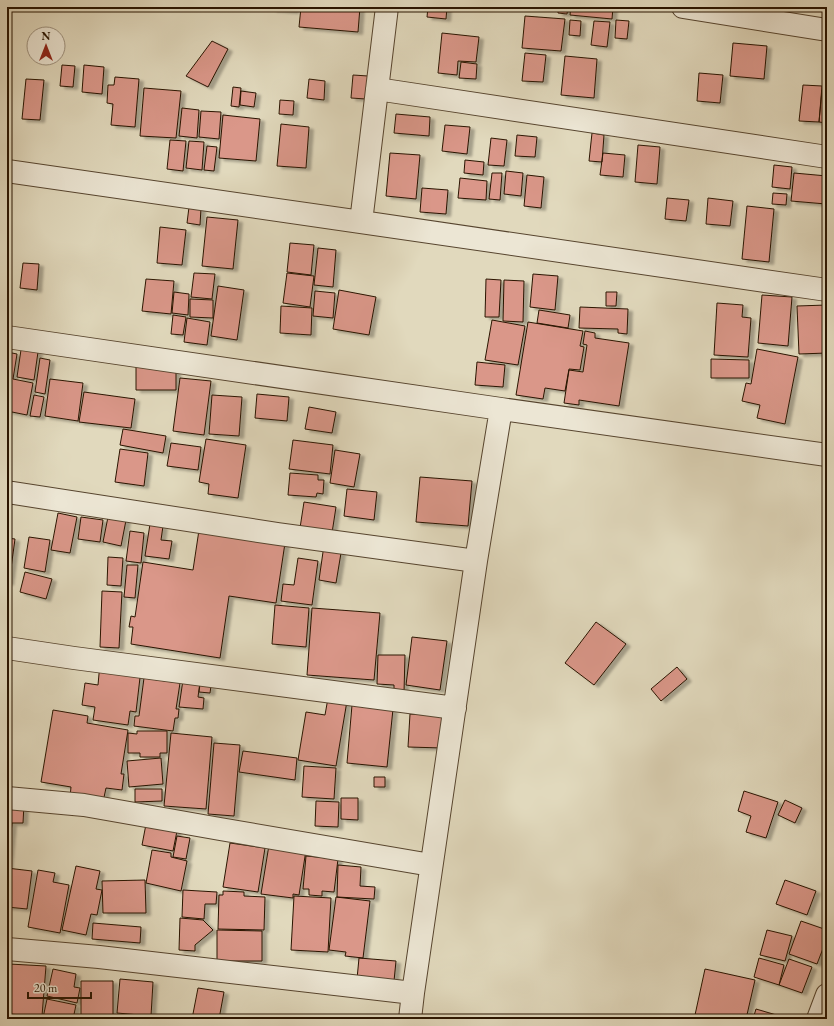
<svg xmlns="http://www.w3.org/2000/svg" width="834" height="1026" viewBox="0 0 834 1026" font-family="'EB Garamond',serif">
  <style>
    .building { fill: #da9789; stroke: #291400; filter: url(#shadow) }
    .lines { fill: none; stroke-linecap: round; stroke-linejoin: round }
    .minor-casing { stroke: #57452f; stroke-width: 24 }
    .minor { stroke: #ece6d4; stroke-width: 22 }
  </style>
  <defs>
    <filter id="shadow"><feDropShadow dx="4.5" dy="2.5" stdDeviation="1" flood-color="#0004"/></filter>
  </defs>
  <rect width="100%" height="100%" fill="#e1d9bd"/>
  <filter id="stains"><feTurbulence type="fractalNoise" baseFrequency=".005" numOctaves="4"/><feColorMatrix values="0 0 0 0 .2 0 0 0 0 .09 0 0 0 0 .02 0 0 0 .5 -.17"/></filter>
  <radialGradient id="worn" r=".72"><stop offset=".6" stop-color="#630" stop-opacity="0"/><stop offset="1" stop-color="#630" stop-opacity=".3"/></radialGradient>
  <path class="building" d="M272 7H294V11L272 9Z
    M301 7H360L358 32 299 27Z
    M428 7H447L446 19 427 17Z
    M558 7H568L567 14 558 13Z
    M571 7H613L612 19 570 15Z
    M766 7H787L786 9Z
    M525 16 565 19 561 51 522 48Z
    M570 20 581 21 580 36 569 35Z
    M616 20 629 21 627 39 615 38Z
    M594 21 610 22 607 47 591 45Z
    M442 33 479 37 476 62 458 61 457 75 438 73Z
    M212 41 228 49 208 87 186 76Z
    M733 43 767 46 764 79 730 76Z
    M525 53 546 55 543 82 522 81Z
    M565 56 597 59 594 98 561 95Z
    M461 62 477 64 476 79 459 78Z
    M62 65 75 66 73 87 60 86Z
    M84 65 104 67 102 94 82 92Z
    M699 73 723 75 720 103 697 101Z
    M353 75 368 76 366 99 351 98Z
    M115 77 139 79 135 127 111 125 113 104 107 103 108 85H114Z
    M26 79 44 80 40 120 22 119Z
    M309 79 325 81 324 100 307 98Z
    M803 85 822 86 819 122 799 121Z
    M233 87 241 88 239 107 231 106Z
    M144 88 181 91 176 138 140 136Z
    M822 90H827V123L819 122Z
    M241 91 256 93 254 107 240 105Z
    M280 100 294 101 293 115 279 114Z
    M182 108 199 110 197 138 179 136Z
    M201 111 221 112 219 139 199 137Z
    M396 114 430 117 429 136 394 133Z
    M223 115 260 119 256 161 219 158Z
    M281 124 309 127 306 168 277 166Z
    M445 125 470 127 467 154 442 151Z
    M592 133 604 135 602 162 589 161Z
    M517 135 537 137 535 157 515 156Z
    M491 138 507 140 504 166 488 165Z
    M170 140 186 141 183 171 167 169Z
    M189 141 204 142 202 170 186 168Z
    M638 145 660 147 657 184 635 182Z
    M207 146 217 147 214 171 204 170Z
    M390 153 420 155 416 199 386 196Z
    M603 153 625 155 623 177 600 175Z
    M465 160 484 162 483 175 464 173Z
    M774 165 792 167 790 189 772 187Z
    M506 171 523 173 521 196 504 194Z
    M492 173H502L500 200 489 199Z
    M794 173 827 176 826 204 791 201Z
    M527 175 544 177 541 208 524 206Z
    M460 178 487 181 486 200 458 198Z
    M422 188 448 190 446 214 420 212Z
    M773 193 787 194 786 205 772 204Z
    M667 198 689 200 686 221 665 219Z
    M708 198 733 201 730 226 706 224Z
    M747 206 774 209 769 262 742 259Z
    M189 207 201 208 200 225 187 223Z
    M207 217 238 220 233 269 202 266Z
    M160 227 186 230 182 265 157 263Z
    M290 243 314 245 311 275 287 272Z
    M318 248 336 250 333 287 314 285Z
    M23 263 39 264 37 290 20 288Z
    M194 273 215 274 212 299 191 297Z
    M287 273 314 276 310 307 283 303Z
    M533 274 558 276 555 310 530 307Z
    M146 279 174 281 171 314 142 311Z
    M486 279 501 280 499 317H485Z
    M504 280 524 281 523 322 503 321Z
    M218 286 244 290 237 340 211 336Z
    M339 290 376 297 369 335 333 329Z
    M315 291 335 293 333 318 313 316Z
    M174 292 189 294 188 315 172 313Z
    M606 292H617L616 306H606Z
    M762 295 792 297 788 346 758 343Z
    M190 299 213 300V318L190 317Z
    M717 303 743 305 742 317 751 318 748 357 714 355Z
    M827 305V353L799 354 797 306Z
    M281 306 312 308 311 335 280 333Z
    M580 307 628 309 627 334 618 333V329L579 328Z
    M539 310 570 315 568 328 537 323Z
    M173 315 186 317 183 335 171 334Z
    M187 318 210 322 207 345 184 342Z
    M492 320 525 326 518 365 485 360Z
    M528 322 583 331 580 346 584 347 580 370 569 369 565 391 545 388 543 399 516 395Z
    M585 331 595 333V338L629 343 619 406 579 400V405L564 403 569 370 583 372 587 345 583 344Z
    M22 343 39 345 34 380 17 377Z
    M757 349 798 357 785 424 757 418 760 405 742 401 746 383 751 384Z
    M7 352 17 354 13 379 33 383 27 415 7 411Z
    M40 358 50 360 45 394 35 392Z
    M711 359 749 360V378H711Z
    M477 362 505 365 503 387 475 385Z
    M136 365H176V390H136Z
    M180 378 211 381 204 435 173 431Z
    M50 379 83 383 78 421 45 416Z
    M84 392 135 399 131 428 79 422Z
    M257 394 289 397 287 421 255 418Z
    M34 395 44 397 40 417 30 416Z
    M212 395 242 397 239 436 209 434Z
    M309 407 336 412 332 433 305 429Z
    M123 429 166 436 163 453 120 445Z
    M206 439 246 445 238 498 208 494 209 484 199 482Z
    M293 440 333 445 330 474 289 469Z
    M171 443 201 447 198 470 167 466Z
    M120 449 148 453 144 486 115 482Z
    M335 450 360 454 354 487 330 483Z
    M290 473 318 475V480H324L323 494 317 493 316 497 288 495Z
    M420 477 472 481 468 526 416 522Z
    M347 489 377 492 374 520 344 516Z
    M304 502 336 507 332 533 300 528Z
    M109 512 127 515 121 546 103 542Z
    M58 513 77 517 70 553 51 550Z
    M81 517 103 520 100 542 78 539Z
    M150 524 163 526 161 540 172 541 169 559 145 556Z
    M199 530 285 543 276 603 229 596 220 658 131 644 133 627H129L131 616 135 617 143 562 193 570Z
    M130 531 144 533 141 563 126 561Z
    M29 537 50 540 45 572 24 568Z
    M7 538 15 539 9 583 7 582Z
    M324 545 342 547 336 583 319 580Z
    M108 557 123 558 121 586 107 585Z
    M298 558 318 561 312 605 281 601 283 584 294 585Z
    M127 565H138L135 598 124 597Z
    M25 572 52 579 46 599 20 592Z
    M102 591 122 592 119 648 100 647Z
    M275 605 309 608 306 647 272 644Z
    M312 608 380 613 374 680 307 675Z
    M596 622 626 644 594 685 565 663Z
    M412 637 447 641 440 690 406 685Z
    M378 655H405L404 692H394V685L377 684Z
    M100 663 141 669 136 712 130 711 128 725 93 720 95 707 82 705 85 683 98 685Z
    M677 667 687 679 661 701 651 689Z
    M144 678 180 683 176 709H179L178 718H175L173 731 134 726 135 716H139Z
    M183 680 200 682 198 697 204 698 203 709 179 707Z
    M200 684 211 686 210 693 199 692Z
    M328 698 347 701 336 766 298 760 306 712 325 715Z
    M352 705 393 709 387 767 347 763Z
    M53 710 88 716 87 723 128 730 121 774H124L122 790 106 788 103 802 70 797 71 787 41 782Z
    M410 714 445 716 443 748 408 747Z
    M137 731H167V753H160V757H140V753H128V733L137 734Z
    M171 733 212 737 206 809 164 806Z
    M214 743 240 745 234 816 208 814Z
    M243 751 297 758 295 780 239 772Z
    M161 758 163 784 129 787 127 761Z
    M304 766 336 768 334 799 302 797Z
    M374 777H385V787H374Z
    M135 789H162V801L135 802Z
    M744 791 778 802 766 838 746 832 751 816 738 811Z
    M341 798H358V820L341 819Z
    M785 800 802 808 795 823 778 815Z
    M316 801 339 802 338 827 315 826Z
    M7 802 24 804 23 823H12L8 866H7Z
    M147 819 178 826 173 851 142 845Z
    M177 836 190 838 186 859 173 857Z
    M230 843 265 848 258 892 223 887Z
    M269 845 306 850 299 895 293 894V898L261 894Z
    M152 850 171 853V857L187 861 181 891 146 883Z
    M306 856 338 859 334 892 322 891V896L309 895V889H303Z
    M338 865 361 867 360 886 375 887 374 899 337 897Z
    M76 866 100 871 96 889 102 890 97 915 91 914 86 935 62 930Z
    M7 868 32 871 27 909 7 907Z
    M38 870 55 873 53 882 69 885 60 933 28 927Z
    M145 880 146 913H103L102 881Z
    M785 880 816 891 807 915 776 904Z
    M183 890 217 892 216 904H205L204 919 182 917Z
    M223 891 244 892V896L265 897 264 930 218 929 219 895H223Z
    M294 896 331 898 328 952 291 950Z
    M336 897 370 901 363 958 345 956 346 952 329 950Z
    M180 918 203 920 213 930 195 945V951L179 950Z
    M801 921 827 930V938L817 964 789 954Z
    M93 923 141 927 140 943 92 939Z
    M217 930 262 931V961H217Z
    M767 930 792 936 785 961 760 955Z
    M359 958 396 961 394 981 357 979Z
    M759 958 784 965 779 985 754 977Z
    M789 959 812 967 802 993 779 985Z
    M9 964 46 966 42 1016 7 1014Z
    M53 969 76 974 74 987 80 988 77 1003 47 996Z
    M705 969 755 980 746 1019H712L695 1015Z
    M120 979 153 982 151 1016 117 1013Z
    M81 981H113V1016H81Z
    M198 988 224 992 219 1019H192Z
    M47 999 76 1005 73 1019 43 1018Z
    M756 1009 790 1019H753Z"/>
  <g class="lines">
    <g class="minor-casing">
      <path id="minor" d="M683 7 827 30
        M377 89 827 157
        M7 171 361 222 827 290
        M361 222 387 7
        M7 337 501 409 827 455
        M7 492 278 534 476 561
        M7 648 74 658 455 708
        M7 798 84 805 220 829 431 865
        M7 949 99 957 413 993 410 1019
        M413 993 476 561 501 409
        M818 1019 827 995"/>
    </g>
    <use href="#minor" class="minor"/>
  </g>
  <rect width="834" height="1026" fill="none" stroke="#e1d9bd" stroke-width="24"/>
  <rect x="8" y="8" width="818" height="1010" fill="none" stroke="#291400" stroke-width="2"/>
  <rect x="12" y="12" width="810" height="1002" fill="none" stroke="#291400"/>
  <g transform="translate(46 46)"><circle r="19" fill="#ece6d4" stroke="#9e927f"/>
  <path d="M0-3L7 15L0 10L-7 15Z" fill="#8f2418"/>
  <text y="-6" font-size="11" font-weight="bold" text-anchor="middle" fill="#291400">N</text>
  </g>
  <path d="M28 992v6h63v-6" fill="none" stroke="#291400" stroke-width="2"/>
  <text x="34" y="992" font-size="12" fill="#291400" stroke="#ece6d4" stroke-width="3" paint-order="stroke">20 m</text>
  <rect width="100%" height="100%" filter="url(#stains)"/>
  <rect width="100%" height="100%" fill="url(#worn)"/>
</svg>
